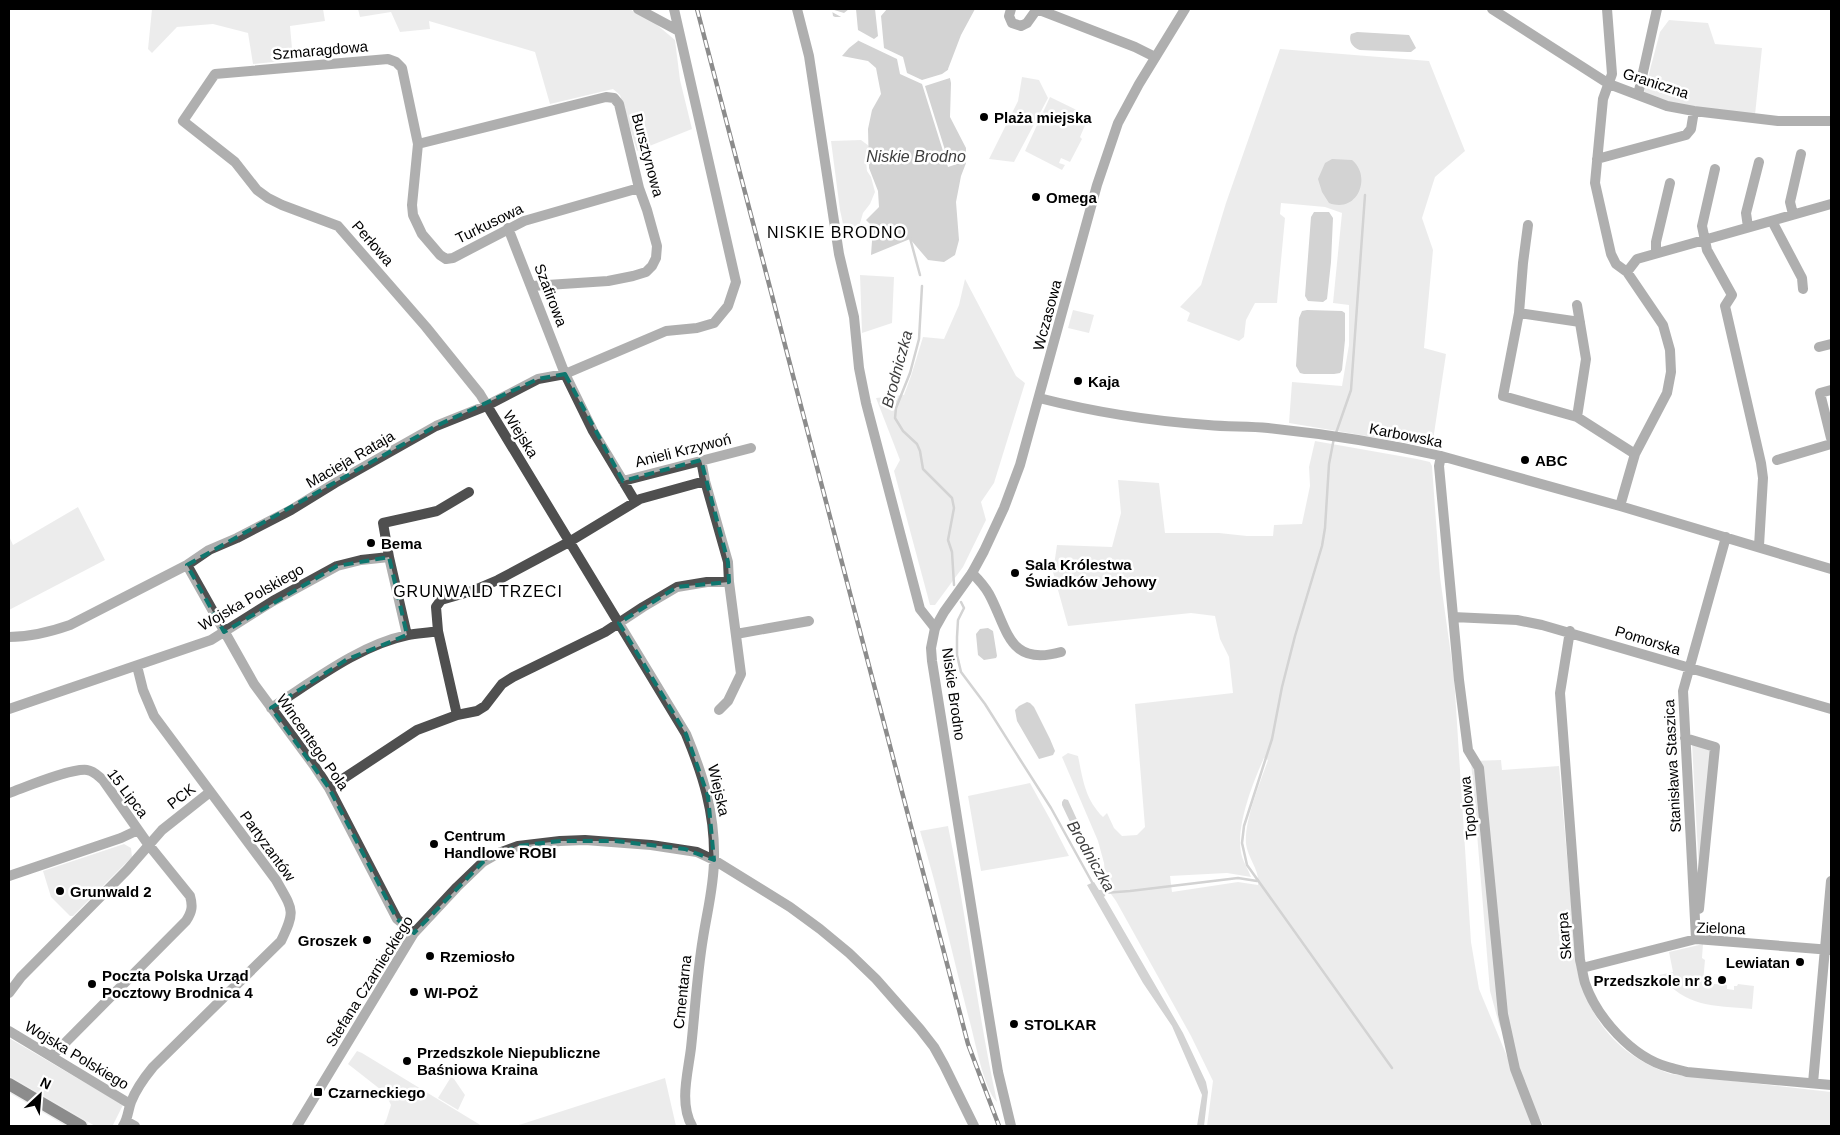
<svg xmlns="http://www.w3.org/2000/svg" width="1840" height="1135" viewBox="0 0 1840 1135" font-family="Arial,sans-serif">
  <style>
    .green { fill: #d6d6d6; fill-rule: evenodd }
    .water { fill: #9d9d9d }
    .pier { fill: #fff }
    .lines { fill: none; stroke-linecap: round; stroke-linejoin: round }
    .stream { stroke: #9d9d9d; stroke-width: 2.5 }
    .primary-casing { stroke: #dbdbdb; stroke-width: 15 }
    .minor { stroke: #4f4f4f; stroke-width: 10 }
    .tertiary { stroke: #4f4f4f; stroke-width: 10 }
    .primary { stroke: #000; stroke-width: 12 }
    .rail-casing { stroke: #000; stroke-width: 4.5 }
    .rail { stroke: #fff; stroke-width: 2.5; stroke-dasharray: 8; stroke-linecap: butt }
    .marked { fill: none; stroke: #0f766e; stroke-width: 4; stroke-dasharray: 10 6; stroke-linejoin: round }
    .poi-dot { fill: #000; stroke: #fff; stroke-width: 2 }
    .labels { text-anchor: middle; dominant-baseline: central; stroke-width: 5; stroke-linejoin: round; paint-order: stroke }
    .street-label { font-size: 15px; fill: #000; stroke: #fff }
    .poi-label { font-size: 15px; font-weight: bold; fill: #000; stroke: #fff; text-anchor: start }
    .water-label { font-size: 16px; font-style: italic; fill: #3e3e3e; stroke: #fff }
    .neighbourhood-label { font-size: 16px; letter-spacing: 1px; fill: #000; stroke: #fff }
  </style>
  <rect width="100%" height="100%" fill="#fff"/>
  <path class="green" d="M152 9H228L232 10 239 9H323L325 21 290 26 293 60 253 64 248 33 213 24 177 27 152 53 148 49Z
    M358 9H629L650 19 675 40 680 80 692 129 637 151 620 95 613 89 550 104 535 52 429 21 430 29 400 32 391 12 360 17Z
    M1669 20 1708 23 1715 44 1762 48 1755 115 1692 109 1643 96 1660 32Z
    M1280 49 1429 61 1465 151 1435 177 1422 218 1433 250 1424 348 1446 354 1432 447 1289 423 1292 382 1342 386 1349 345V305L1333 303 1342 213 1325 207 1281 203 1280 214 1285 218 1277 303H1255L1246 320 1244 337 1239 341 1187 321 1190 313 1180 307 1201 285 1226 203Z
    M1022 77 1039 80 1048 98 1014 162 989 159 1018 101Z
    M1050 97 1089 116 1080 137 1082 139 1070 162 1061 158 1059 163 1065 165 1062 170 1025 151Z
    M861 140 869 146 866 160 867 171 871 177 875 192 870 204 863 213 856 237 846 238 840 210 831 141Z
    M860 275 894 277 892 323 862 333Z
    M965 279 1016 376 1025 383 994 483 981 502 986 520 963 567 935 605H930L894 471 900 460 876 398 904 395 911 376 923 337 944 339 959 305Z
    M1073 310 1094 315 1089 333 1068 328Z
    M1315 441 1417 459 1430 462 1432 466 1440 577 1454 676 1471 942 1479 989 1536 1126H1207L1213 1081 1191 1036 1116 901 1106 887 1104 863 1098 841 1062 757 1068 753 1078 756C1083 780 1085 799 1103 817L1107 813 1114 828 1122 836 1137 835 1145 827 1135 704 1233 693 1229 657 1220 639 1215 616 1191 613 1068 626 1053 572 1057 545 1112 547 1121 513 1118 480 1159 483 1165 533H1219L1247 536H1273L1274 525 1302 524 1310 486 1309 467ZM1264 758 1268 760C1260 783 1244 821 1246 844 1248 859 1260 870 1258 885L1238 882 1172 892 1170 876 1227 873 1251 877C1248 869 1242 860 1241 852 1236 826 1253 782 1264 758Z
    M78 507 105 560 9 610V536L13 545Z
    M1692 743 1709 749 1710 752 1699 872Z
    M1501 760 1502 770 1559 766 1577 969C1590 1022 1619 1056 1671 1074L1831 1092V1126H1544L1535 1111 1499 1024 1490 991 1471 761Z
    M1030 783 1050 819 1069 856 981 871 968 796Z
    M948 826C967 918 977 1010 997 1102 983 1088 975 1039 969 1019 953 957 939 893 920 831Z
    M124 844 131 848 132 857 73 916H70L51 897 43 871Z
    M1703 944 1702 958 1705 960 1703 983 1727 985V989L1734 990V986H1737L1738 984 1754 986 1752 1009C1711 1005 1688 1008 1659 975L1673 972 1669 952Z
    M9 1038 123 1105 113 1125 95 1126 9 1076Z
    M357 1051 362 1053 482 1126H383L386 1121 391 1105 385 1093 348 1064Z
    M451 1077 454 1079 465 1095 458 1110 438 1098Z
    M665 1078 676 1126H515L522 1124Z"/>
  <path class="water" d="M832 9H975L961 35 948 69 951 83 950 117 966 148V163L961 176 956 202 959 240 955 255 944 262 928 260 910 239 871 255 873 227 866 220 879 207 878 191 869 168 868 129 872 110 881 94 876 68 868 61 842 56 849 48 858 41 853 17H835L833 16Z
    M1357 32 1409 35 1416 48 1411 52H1408L1360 50C1353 48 1348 41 1351 34Z
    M1332 159 1352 160C1372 176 1358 214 1329 203L1322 192 1318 179 1325 163Z
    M1314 212H1329L1333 218 1331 262 1327 299 1323 302 1308 301 1305 296 1311 217Z
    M1307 310 1342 311 1345 313V340L1342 370 1340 373 1334 374H1304L1300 373 1296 366 1299 318 1302 311Z
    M988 628 993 631 997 656 996 658 984 660 978 655 976 634 980 629Z
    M1027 702 1030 703 1034 707 1050 739 1055 751 1053 755 1039 759 1017 721 1015 710 1019 706Z
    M1064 799 1068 800 1085 837 1081 845 1062 805V802Z
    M1094 882 1099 890H1105L1107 893 1104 897 1106 900 1183 1033 1206 1082 1208 1092 1204 1126H1197L1202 1095 1172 1026 1143 983 1087 885Z"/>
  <path class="pier" d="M831 9 844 13 849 9H856L858 30 874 39 878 36 875 9H887L881 16 884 48 903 57 907 73 922 80 942 74 952 67 953 77 925 86 949 163 968 158 969 160 948 167 922 84 900 74 897 59 857 40 854 36 852 20 843 18 832 12Z"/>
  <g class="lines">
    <path class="stream" d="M910 238 920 275
      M922 286 919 339 910 373 896 408 895 418 903 431 917 444 920 451 923 469 952 498 954 508 948 540 952 552 954 585
      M1336 433 1351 390 1365 195
      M1334 438 1329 464 1325 528 1322 546 1295 636 1282 687 1272 739 1244 826 1242 843 1247 865 1392 1068
      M961 602 964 608 958 620 957 637V655L961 672 985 704 1021 761 1051 808 1093 884
      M1104 893 1130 891 1238 878 1257 881"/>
    <g class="primary-casing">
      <path id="primary" d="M9 1084 81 1126"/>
    </g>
    <path class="minor" d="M638 9 679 31
      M797 9 809 56 839 254 854 317 859 368 866 403 920 609 935 628
      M1011 9 1009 16 1012 23 1021 26 1027 23 1037 9
      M1037 9 1135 47 1155 57
      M1492 9 1609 84 1667 106 1694 111 1778 121H1831
      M1607 9 1612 74 1603 99 1595 183 1611 254 1616 264 1627 272
      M1638 95 1657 9
      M418 144 606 97 614 98 619 104 639 188 647 210 657 246 656 258 652 266 646 272 633 276 608 281 532 286
      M1597 159 1686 135 1691 129 1694 111
      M1715 169 1702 226 1707 250 1732 295 1725 306 1761 463 1763 478 1759 546
      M639 188 524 221 453 258 446 259 440 255 422 234 413 215 412 205 418 144 402 68 396 62 388 59 215 74 183 121 235 162 257 190 268 198 282 205 338 226 426 327 480 394 686 734C703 775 715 813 714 859 714 886 707 912 703 938 697 974 695 1011 691 1048 688 1073 679 1103 692 1126
      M1793 214 1790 202 1801 154
      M1772 221 1802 278 1803 289
      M1528 225 1523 263 1519 313 1503 396 1577 417 1635 454
      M1748 227 1746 213 1759 162
      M508 228 565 374 593 431 635 501
      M1656 253V242L1670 183
      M1519 313 1580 322
      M1819 347 1831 344
      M1831 390 1820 393 1831 438
      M1039 398C1094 412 1151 421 1208 425 1228 427 1248 426 1268 428 1326 434 1384 443 1441 456L1620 506 1831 569
      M1577 417 1586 359 1577 305
      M1441 456 1439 466 1459 680 1468 750 1479 768 1503 1014 1515 1069 1537 1126
      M701 460 705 481 728 562 729 582 741 674 728 701 719 710
      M1777 460 1831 444
      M623 481 751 448
      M1620 506 1635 454 1667 393 1671 372 1670 350 1663 325 1627 272 1637 259 1831 204
      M389 557 407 635
      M187 565 254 684 313 764 329 788 397 919 414 933
      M972 573C978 579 984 585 989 594 1008 629 1008 667 1061 652
      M1453 617 1517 620 1542 625 1831 709
      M438 631 457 715
      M1570 631 1560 693 1580 960C1582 968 1583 976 1585 983 1597 1018 1632 1057 1668 1067 1674 1069 1681 1070 1687 1072L1831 1085
      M736 634 809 621
      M9 637C31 637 50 632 70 625L187 565 209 550 237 538 291 510 335 483 436 426 486 406 538 379 565 374 666 331 697 328 714 323 728 306 736 282 674 9
      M271 708C312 682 359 645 408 635 418 633 428 633 438 631L436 607 441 600 472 591 498 580 569 542 640 499 705 481
      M9 709 211 640 273 601 337 566 361 560 389 557 383 523 437 511 469 492
      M1685 738 1715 747 1699 909
      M329 788 417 730 457 715 477 711 485 706 502 684 513 677 605 632 643 607 677 587 707 582H729
      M9 793C26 787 71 768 87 770 94 771 98 776 103 780L148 844 190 896C193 906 192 912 186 921L52 1056
      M9 876 121 838 138 830
      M1696 939 1683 691 1726 537
      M1582 968 1696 939 1831 950
      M9 993 21 977 127 870 162 830 210 792
      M9 1031 130 1104
      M1813 1083 1831 881
      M126 1121 135 1126
      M123 1126C128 1119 128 1110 131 1102 136 1089 144 1078 153 1067L281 941C296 910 293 910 276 880L154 716 143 690 137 666
      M297 1126 414 933 457 887 483 862 499 853 518 846 560 841 585 840 651 845 697 852 714 860 790 907 820 929 849 953 876 979 920 1029 934 1047 944 1065 974 1126"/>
    <path class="tertiary" d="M1011 1126 998 1072 987 1005 932 661 931 648 935 628 944 612 972 573 984 551 1004 508 1020 465 1097 185 1118 123 1139 84 1185 9"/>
    <use href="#primary" class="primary"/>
    <g class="rail-casing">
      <path id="rail" d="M697 9 968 1044 999 1126"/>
    </g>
    <use href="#rail" class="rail"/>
  </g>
  <path d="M0 0H1840V1135H0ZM565 374 623 481 701 460 728 562 729 582 677 587 619 623 686 734 708 796 714 860 685 849 615 841H560L518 846 483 862 414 933 397 919 329 788 271 708 346 660 407 635 389 557 337 566 224 632 187 565 436 426 538 379Z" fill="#fff" fill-opacity=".55" fill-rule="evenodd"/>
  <path class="marked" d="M565 374 623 481 701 460 728 562 729 582 677 587 619 623 686 734 708 796 714 860 685 849 615 841H560L518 846 483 862 414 933 397 919 329 788 271 708 346 660 407 635 389 557 337 566 224 632 187 565 436 426 538 379Z"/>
  <g class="poi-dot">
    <circle cx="984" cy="117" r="5"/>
    <circle cx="1036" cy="197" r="5"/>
    <circle cx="1078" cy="381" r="5"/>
    <circle cx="1525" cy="460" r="5"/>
    <circle cx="371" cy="543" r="5"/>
    <circle cx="1015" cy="573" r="5"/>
    <circle cx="434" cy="844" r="5"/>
    <circle cx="60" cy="891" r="5"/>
    <circle cx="367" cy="940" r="5"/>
    <circle cx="430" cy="956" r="5"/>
    <circle cx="1800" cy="962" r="5"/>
    <circle cx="1722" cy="980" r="5"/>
    <circle cx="92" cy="984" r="5"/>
    <circle cx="414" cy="992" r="5"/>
    <circle cx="1014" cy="1024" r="5"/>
    <circle cx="407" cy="1061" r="5"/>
    <rect x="313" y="1087" width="10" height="10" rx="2.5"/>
  </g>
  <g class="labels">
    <g class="street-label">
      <text transform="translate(320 50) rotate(-5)">Szmaragdowa</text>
      <text transform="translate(1656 83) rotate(18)">Graniczna</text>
      <text transform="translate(648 155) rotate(75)">Bursztynowa</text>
      <text transform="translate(489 223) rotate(-26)">Turkusowa</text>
      <text transform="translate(373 243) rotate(49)">Perłowa</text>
      <text transform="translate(551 295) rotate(69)">Szafirowa</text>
      <text transform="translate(1047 315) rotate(-75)">Wczasowa</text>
      <text transform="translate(521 434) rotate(58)">Wiejska</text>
      <text transform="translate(1406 435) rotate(11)">Karbowska</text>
      <text transform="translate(683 450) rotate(-14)">Anieli Krzywoń</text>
      <text transform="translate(350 459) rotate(-30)">Macieja Rataja</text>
      <text transform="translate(251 597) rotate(-30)">Wojska Polskiego</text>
      <text transform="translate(1648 640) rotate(17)">Pomorska</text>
      <text transform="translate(954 694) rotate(82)">Niskie Brodno</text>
      <text transform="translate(313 742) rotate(55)">Wincentego Pola</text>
      <text transform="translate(1672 766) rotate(-93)">Stanisława Staszica</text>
      <text transform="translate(719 790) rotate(77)">Wiejska</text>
      <text transform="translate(128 793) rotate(53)">15 Lipca</text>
      <text transform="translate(181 796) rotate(-38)">PCK</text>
      <text transform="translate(1468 808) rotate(-96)">Topolowa</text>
      <text transform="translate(268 846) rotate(54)">Partyzantów</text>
      <text transform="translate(1721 928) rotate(2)">Zielona</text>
      <text transform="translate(1564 936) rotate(-95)">Skarpa</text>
      <text transform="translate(369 981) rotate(-58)">Stefana Czarnieckiego</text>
      <text transform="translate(682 992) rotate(-84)">Cmentarna</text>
      <text transform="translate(77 1055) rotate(31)">Wojska Polskiego</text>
    </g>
    <g class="poi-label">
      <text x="994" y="117">Plaża miejska</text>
      <text x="1046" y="197">Omega</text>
      <text x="1088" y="381">Kaja</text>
      <text x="1535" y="460">ABC</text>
      <text x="381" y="543">Bema</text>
      <text x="1025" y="564">Sala Królestwa<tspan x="1025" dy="17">Świadków Jehowy</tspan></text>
      <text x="444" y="835">Centrum<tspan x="444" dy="17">Handlowe ROBI</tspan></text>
      <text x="70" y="891">Grunwald 2</text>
      <text x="357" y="940" text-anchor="end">Groszek</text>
      <text x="440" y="956">Rzemiosło</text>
      <text x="1790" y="962" text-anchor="end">Lewiatan</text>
      <text x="102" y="975">Poczta Polska Urząd<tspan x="102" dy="17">Pocztowy Brodnica 4</tspan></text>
      <text x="1712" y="980" text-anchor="end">Przedszkole nr 8</text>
      <text x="424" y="992">WI-POŻ</text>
      <text x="1024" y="1024">STOLKAR</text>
      <text x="417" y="1052">Przedszkole Niepubliczne<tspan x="417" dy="17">Baśniowa Kraina</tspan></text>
      <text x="328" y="1092">Czarneckiego</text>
    </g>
    <g class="water-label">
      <text x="916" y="156">Niskie Brodno</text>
      <text transform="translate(897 369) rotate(-75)">Brodniczka</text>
      <text transform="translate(1091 856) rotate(60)">Brodniczka</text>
    </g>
    <g class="neighbourhood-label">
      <text x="837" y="232">NISKIE BRODNO</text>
      <text x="478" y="591">GRUNWALD TRZECI</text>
    </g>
  </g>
  <rect width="1840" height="1135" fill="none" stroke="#000000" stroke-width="20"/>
  <g transform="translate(40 1095) rotate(26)" stroke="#ffffff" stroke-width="4" paint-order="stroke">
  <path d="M0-4L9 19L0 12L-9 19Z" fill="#000000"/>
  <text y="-8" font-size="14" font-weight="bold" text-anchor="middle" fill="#000000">N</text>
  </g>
</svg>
